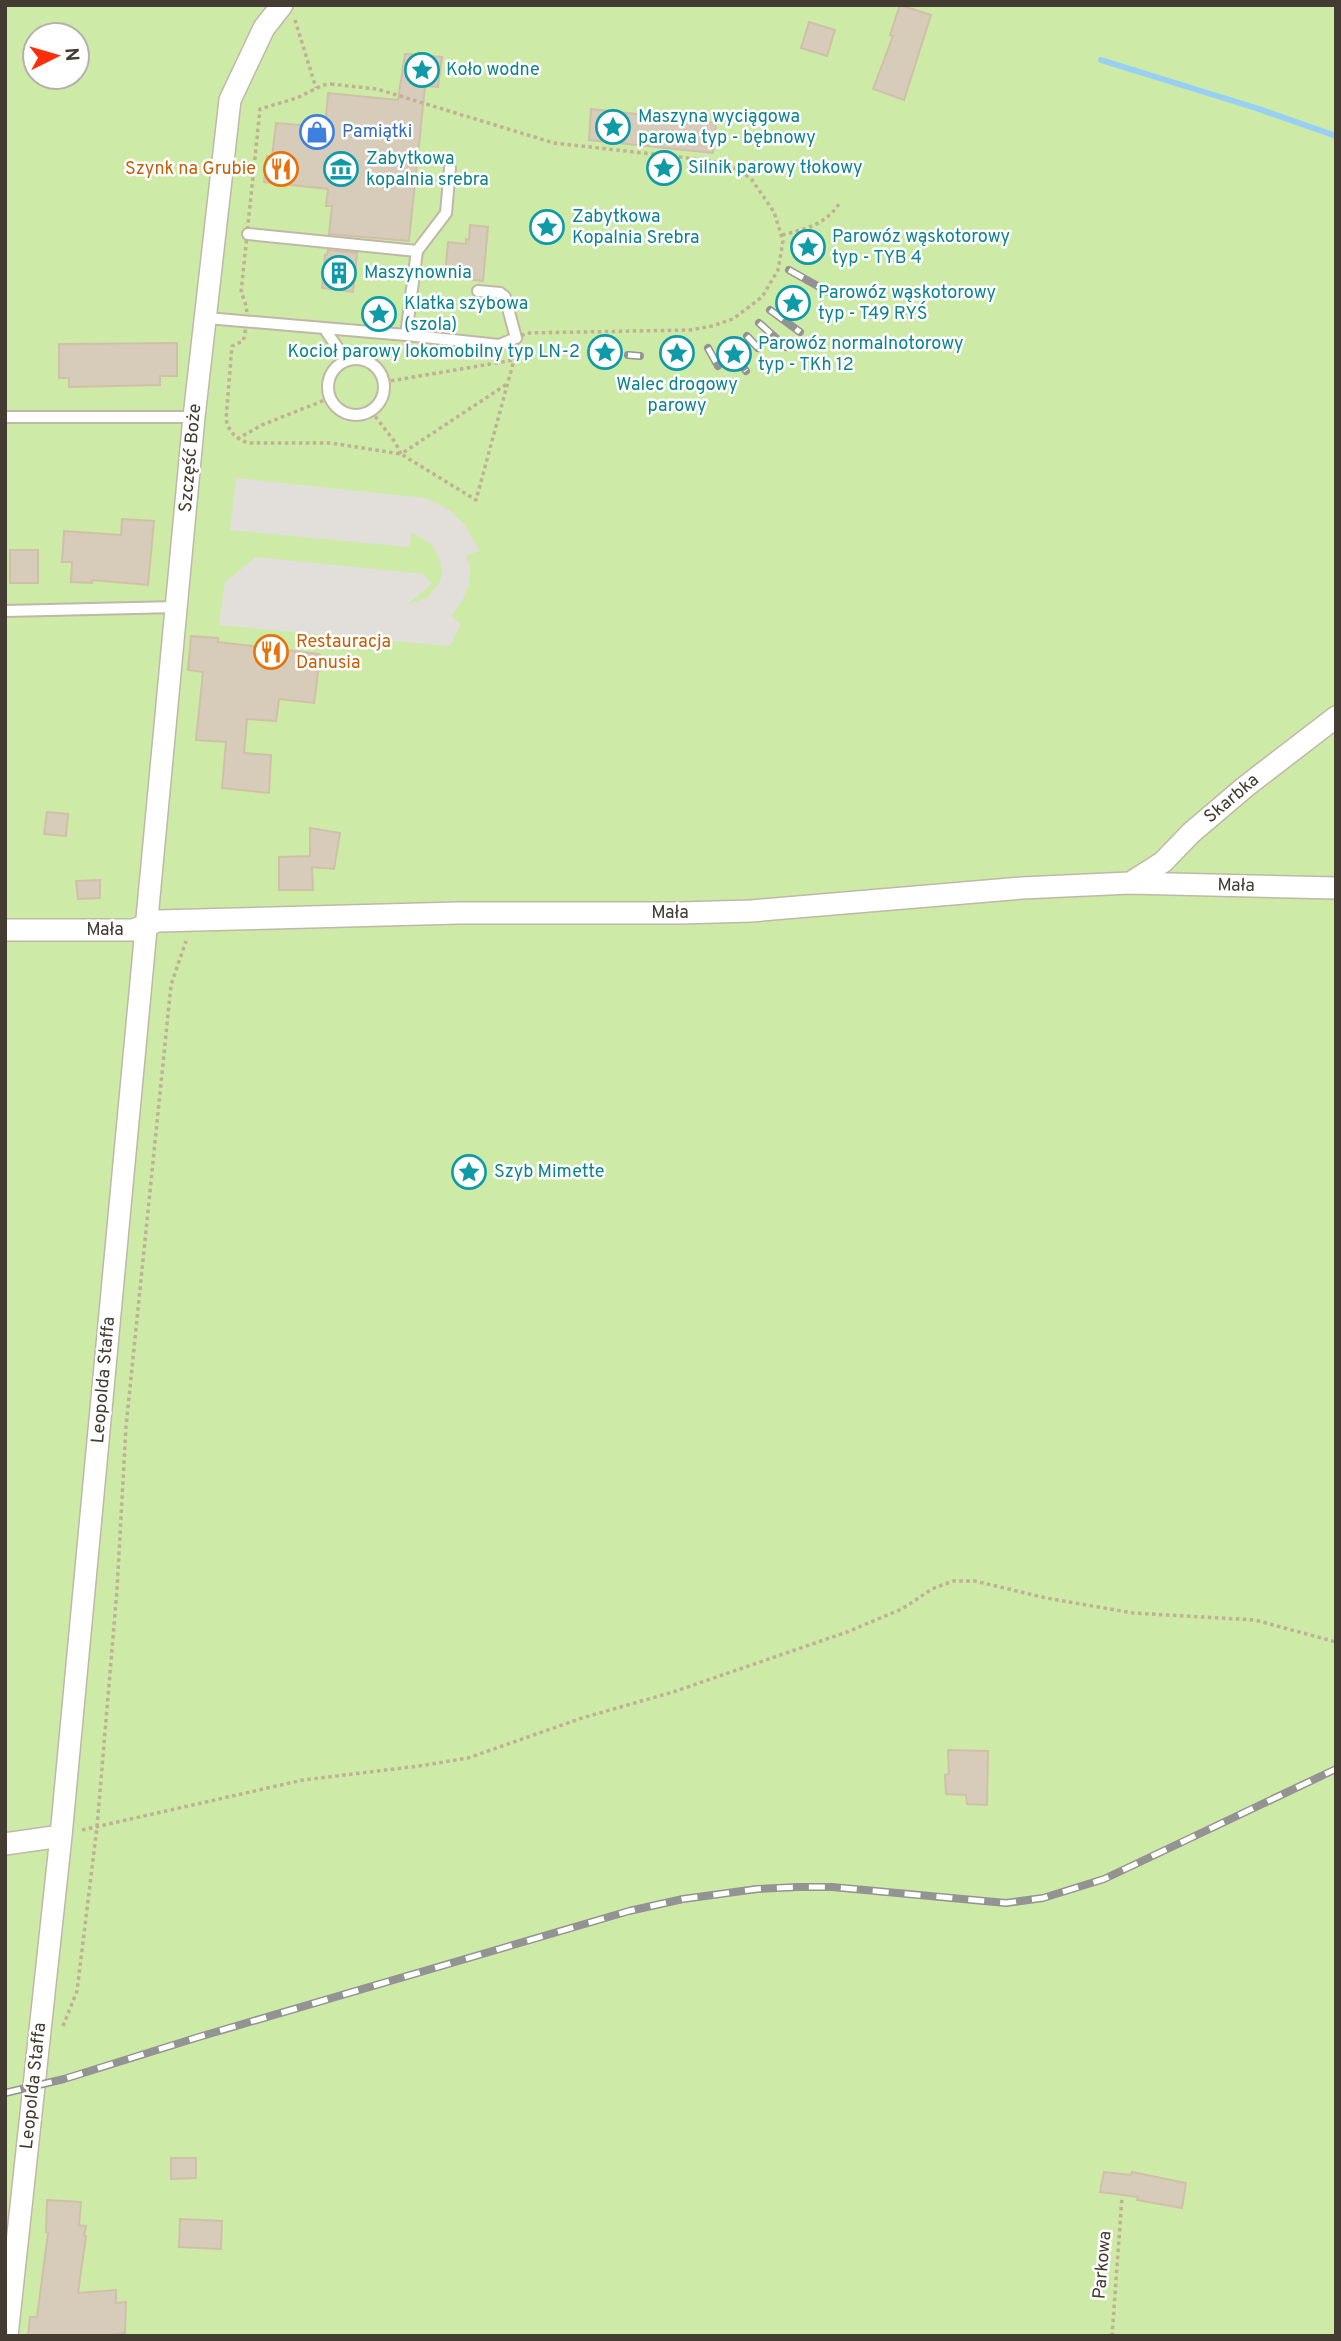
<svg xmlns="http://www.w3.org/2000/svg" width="1341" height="2341" viewBox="0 0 1341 2341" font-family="Overpass,sans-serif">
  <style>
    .green { fill: #cdeaa7; fill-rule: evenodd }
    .parking { fill: #e2dfdb }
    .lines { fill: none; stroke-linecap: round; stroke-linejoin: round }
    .stream { stroke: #98d0f5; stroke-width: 6 }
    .building { fill: #d7cbb9; stroke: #d0c0a9; stroke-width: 2 }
    .service-casing { stroke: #c1b7a7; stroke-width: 14 }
    .minor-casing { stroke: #c1b7a7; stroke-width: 24 }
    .path { stroke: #c1b094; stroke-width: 3.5; stroke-dasharray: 3.5 3.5; stroke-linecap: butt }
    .service { stroke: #fff; stroke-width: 10 }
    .minor { stroke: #fff; stroke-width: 21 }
    .rail-casing { stroke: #939393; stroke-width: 8 }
    .rail { stroke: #fff; stroke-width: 5; stroke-dasharray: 16; stroke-linecap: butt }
    .labels { text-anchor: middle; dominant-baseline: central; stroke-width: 5; stroke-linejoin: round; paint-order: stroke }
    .culture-label { font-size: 18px; fill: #0d838f; stroke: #fff; text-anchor: start }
    .shop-label { font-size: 18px; fill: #366cbe; stroke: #fff; text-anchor: start }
    .food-label { font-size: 18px; fill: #c56008; stroke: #fff; text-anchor: end }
    .street-label { font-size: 18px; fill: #443c32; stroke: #fff }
  </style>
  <rect width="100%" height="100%" fill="#f2ede1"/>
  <path class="green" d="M5 5H1336V2336H5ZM35 35H77V77H35Z"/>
  <path class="parking" d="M236 478 426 498 449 510 464 524 480 551 466 555 470 568 469 585 462 601 451 616 461 624 450 646 219 625 225 582 256 557 423 574 432 583 407 605 428 597 439 583 442 575 440 560 432 545 412 532 409 547 230 530Z"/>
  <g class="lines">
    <path class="stream" d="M1101 60 1256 108 1336 136"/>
  </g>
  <path class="building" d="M900 5 931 15 904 100 873 89 893 36 890 35Z
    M809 22 835 30 827 56 801 48Z
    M405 54 442 57 438 87 425 86 409 241 329 234 332 206H326L328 189 264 182 267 156 272 157 276 123 325 127 328 93 398 100Z
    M591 109 716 123 713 153 589 140Z
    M470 225 488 227 483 281 445 277 448 242 466 244V239L469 240Z
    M328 250 357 253 353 292 322 288 325 255H327Z
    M177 343V376H160V385L69 387V378H59V344Z
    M122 519 154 521 148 585 92 580V583L71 582 72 562H62L64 531 121 535Z
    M10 550H38V583H10Z
    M191 636 218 638V642L319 654 325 660 324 667 318 672 314 703 279 699 276 721 247 719 244 753 271 755 269 793 222 788 226 742 196 740 203 672 188 670Z
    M47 812 68 814 66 836 44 834Z
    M310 828 340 833 334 869 312 867 313 890H279V857L310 856Z
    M100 880V898L78 899 76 881Z
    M948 1750 988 1751 987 1805 967 1804 966 1795 946 1794 945 1775 949 1774Z
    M171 2158H196V2178L171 2179Z
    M1104 2172 1131 2175 1132 2172 1186 2183 1182 2208 1137 2200 1138 2197 1100 2192Z
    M47 2200 81 2202 79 2225 86 2226 84 2236H86L78 2293 116 2290V2303L126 2302 125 2333 107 2336H28L30 2317H37L48 2233 46 2232Z
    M180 2219 222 2221 221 2249 179 2247Z"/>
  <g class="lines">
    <g class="service-casing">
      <path id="service" d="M248 234 417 251
        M207 318 406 335 499 345 516 338 505 297 500 293 478 291
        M324 328 346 360
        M406 335 417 251 446 213 450 168
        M328 387a28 28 0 1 1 56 0a28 28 0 1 1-56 0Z
        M5 417H194
        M5 611 177 607"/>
    </g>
    <g class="minor-casing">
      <path id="minor" d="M1130 883 1163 862 1191 833 1245 787 1336 717
        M5 930H133L158 921 458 913H680L751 911 1022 888 1130 883 1336 888
        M5 1844 61 1836
        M7 2336 61 1836 194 417 230 100 264 28 282 5"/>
    </g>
    <path class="path" d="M295 20 316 88
      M331 84 377 89 554 143 706 160 727 165 741 171 752 180 774 212 783 241 778 270 762 297 733 319 712 326 690 330 527 333 516 338 514 360 476 500 401 454 331 443H248C235 438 229 432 226 419L232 346 243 341C247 326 250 308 241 293L260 109 297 98 323 85Z
      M782 235C805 229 825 225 839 204
      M384 382 514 360
      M371 411 395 442 401 454 507 384
      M237 439 262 425 330 398
      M82 1830 303 1780 419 1766 468 1758 582 1718 673 1692 847 1632 902 1609 932 1589 953 1581H975L1046 1598 1133 1613 1255 1620 1336 1642
      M63 2026 77 1991 97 1827 117 1590 126 1427 171 985 186 941
      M1112 2336 1122 2197"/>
    <use href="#service" class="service"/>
    <use href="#minor" class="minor"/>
    <g class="rail-casing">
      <path id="rail" d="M796 243 821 253
        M789 270 832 294
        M782 296 802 309
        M770 310 800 332
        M759 323 786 347
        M747 336 758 348
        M727 344 746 371
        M708 348 718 366
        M628 355 640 356
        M5 2093 64 2079 202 2036 629 1911 683 1899 757 1889 798 1887H832L1006 1903 1043 1898 1104 1879 1336 1769"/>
    </g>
    <use href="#rail" class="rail"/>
  </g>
  <defs>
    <g id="sight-ring" transform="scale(1.75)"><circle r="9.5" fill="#fff" stroke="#0f9aa8" stroke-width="1.5"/><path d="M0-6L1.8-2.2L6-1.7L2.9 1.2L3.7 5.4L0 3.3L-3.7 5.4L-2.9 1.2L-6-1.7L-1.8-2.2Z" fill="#0f9aa8"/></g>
    <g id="shop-ring" transform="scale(1.75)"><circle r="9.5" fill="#fff" stroke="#3f7fe0" stroke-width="1.5"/><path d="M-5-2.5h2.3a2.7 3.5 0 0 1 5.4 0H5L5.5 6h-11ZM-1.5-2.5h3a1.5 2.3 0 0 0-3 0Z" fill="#3f7fe0"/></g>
    <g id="restaurant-ring" transform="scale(1.75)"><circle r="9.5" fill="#fff" stroke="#e8710a" stroke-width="1.5"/><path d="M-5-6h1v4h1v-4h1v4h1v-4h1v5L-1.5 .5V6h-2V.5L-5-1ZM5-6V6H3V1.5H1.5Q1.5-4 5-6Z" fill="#e8710a"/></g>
    <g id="museum-ring" transform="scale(1.75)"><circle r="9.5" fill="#fff" stroke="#0f9aa8" stroke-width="1.5"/><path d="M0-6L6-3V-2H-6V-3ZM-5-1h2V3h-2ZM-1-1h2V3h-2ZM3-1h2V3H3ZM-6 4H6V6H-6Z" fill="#0f9aa8"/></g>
    <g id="building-ring" transform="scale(1.75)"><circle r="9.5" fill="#fff" stroke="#0f9aa8" stroke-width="1.5"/><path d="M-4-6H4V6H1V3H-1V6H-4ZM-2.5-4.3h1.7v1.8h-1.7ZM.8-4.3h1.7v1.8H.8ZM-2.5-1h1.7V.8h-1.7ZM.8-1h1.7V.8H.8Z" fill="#0f9aa8"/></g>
  </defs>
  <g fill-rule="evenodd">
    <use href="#sight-ring" x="422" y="70"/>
    <use href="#sight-ring" x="613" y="127"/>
    <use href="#shop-ring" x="317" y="132"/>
    <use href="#sight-ring" x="664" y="168"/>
    <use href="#restaurant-ring" x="281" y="169"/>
    <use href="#museum-ring" x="341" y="169"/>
    <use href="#sight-ring" x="547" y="227"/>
    <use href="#sight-ring" x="808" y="247"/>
    <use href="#building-ring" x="339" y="273"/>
    <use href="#sight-ring" x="793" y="303"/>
    <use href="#sight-ring" x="379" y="314"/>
    <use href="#sight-ring" x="605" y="352"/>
    <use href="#sight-ring" x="677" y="353"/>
    <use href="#sight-ring" x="734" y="354"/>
    <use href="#restaurant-ring" x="271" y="652"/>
    <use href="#sight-ring" x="469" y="1172"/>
  </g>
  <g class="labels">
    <g class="culture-label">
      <text x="446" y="70">Koło wodne</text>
      <text x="638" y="117">Maszyna wyciągowa<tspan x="638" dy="21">parowa typ - bębnowy</tspan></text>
      <text x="366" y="159">Zabytkowa<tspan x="366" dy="21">kopalnia srebra</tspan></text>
      <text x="688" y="168">Silnik parowy tłokowy</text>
      <text x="572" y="217">Zabytkowa<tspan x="572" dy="21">Kopalnia Srebra</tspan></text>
      <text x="832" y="237">Parowóz wąskotorowy<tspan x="832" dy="21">typ - TYB 4</tspan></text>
      <text x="364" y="273">Maszynownia</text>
      <text x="818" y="293">Parowóz wąskotorowy<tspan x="818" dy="21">typ - T49 RYŚ</tspan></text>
      <text x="404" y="304">Klatka szybowa<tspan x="404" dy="21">(szola)</tspan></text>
      <text x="758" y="344">Parowóz normalnotorowy<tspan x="758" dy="21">typ - TKh 12</tspan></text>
      <text x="580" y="352" text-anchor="end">Kocioł parowy lokomobilny typ LN-2</text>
      <text x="677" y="385" text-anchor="middle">Walec drogowy<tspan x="677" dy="21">parowy</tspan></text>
      <text x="494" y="1172">Szyb Mimette</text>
    </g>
    <g class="shop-label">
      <text x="342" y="132">Pamiątki</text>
    </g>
    <g class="food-label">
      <text x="256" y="169">Szynk na Grubie</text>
      <text x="296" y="642" text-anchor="start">Restauracja<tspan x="296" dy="21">Danusia</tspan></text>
    </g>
    <g class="street-label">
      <text transform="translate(191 458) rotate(-85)">Szczęść Boże</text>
      <text transform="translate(1232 799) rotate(-40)">Skarbka</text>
      <text transform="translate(1236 886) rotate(1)">Mała</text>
      <text x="670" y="913">Mała</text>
      <text x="105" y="930">Mała</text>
      <text transform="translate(104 1380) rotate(-85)">Leopolda Staffa</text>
      <text transform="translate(34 2086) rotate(-84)">Leopolda Staffa</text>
      <text transform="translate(1103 2265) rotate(-85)">Parkowa</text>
    </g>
  </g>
  <rect width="1341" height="2341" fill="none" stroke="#443c32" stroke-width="14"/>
  <g transform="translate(56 56) rotate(85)"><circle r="33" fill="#ffffff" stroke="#b4b1ad" stroke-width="2"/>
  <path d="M0-5L12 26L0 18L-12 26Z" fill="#ff2d0c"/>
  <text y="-10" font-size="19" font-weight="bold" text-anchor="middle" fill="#443c32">N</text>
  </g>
</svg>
